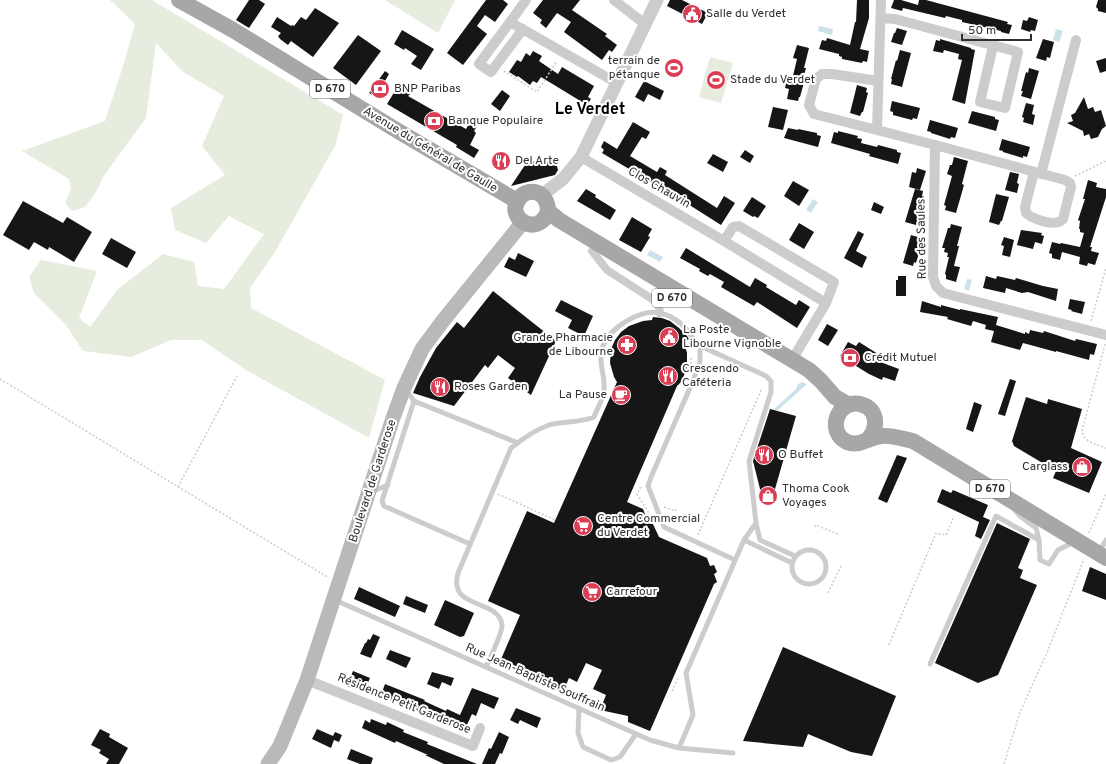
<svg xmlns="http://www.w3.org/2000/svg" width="1106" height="764" viewBox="0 0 1106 764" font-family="Overpass,sans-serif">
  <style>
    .green { fill: #e6ecde }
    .water { fill: #cce1ea }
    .building { fill: #161616 }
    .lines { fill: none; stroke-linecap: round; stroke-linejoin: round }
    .path { stroke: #ccc; stroke-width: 1.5; stroke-dasharray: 2 2; stroke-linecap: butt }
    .service { stroke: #ccc; stroke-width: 5 }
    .pedestrian { stroke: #ccc; stroke-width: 8 }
    .minor { stroke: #ccc; stroke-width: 10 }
    .tertiary { stroke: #ccc; stroke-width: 13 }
    .secondary { stroke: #b9b9b9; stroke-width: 15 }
    .primary { stroke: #a7a7a7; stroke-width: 16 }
    .labels { text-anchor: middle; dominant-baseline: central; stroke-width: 4; stroke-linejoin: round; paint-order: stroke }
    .shield { fill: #fff; stroke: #6d6d6d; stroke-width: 1 }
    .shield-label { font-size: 11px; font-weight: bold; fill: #2f2f2f }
    .poi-label { font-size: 12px; fill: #2f2f2f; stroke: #fff; text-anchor: start }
    .street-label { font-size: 12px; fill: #2f2f2f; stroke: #fff }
    .district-label { font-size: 16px; font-weight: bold; fill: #000; stroke: #fff }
  </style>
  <rect width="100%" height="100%" fill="#fff"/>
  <path class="green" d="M110 0H152L343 115 336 144 275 252 250 288 251 308 385 380 369 438 246 370 202 340H171L131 357 83 351 66 325 34 293 29 277 41 260 97 271 79 318 90 327 117 290 163 254 194 262 198 286 224 289 264 234 229 216 206 243 175 230 171 208 225 175 202 146 224 96 183 72 156 43 146 118 103 177 96 192 85 207 72 211 65 203 71 189 69 179 22 151 105 121 123 66 135 24Z
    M385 0H455L438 33Z
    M710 57 733 63 721 103 699 97Z"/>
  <path class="water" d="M819 26 833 29 832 35 818 31Z
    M1056 29 1063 31 1059 42 1053 40Z
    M813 199 818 202 811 213 806 210Z
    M650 250 663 257 660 262 647 255Z
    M967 279 972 280 969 291 964 289Z
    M802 382 807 384 777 411 773 410 796 389 798 384Z"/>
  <path class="building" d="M249 0H259L265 4 249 28 236 20Z
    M486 0H503L508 4 495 22 485 15 477 26 487 34 463 65 447 53Z
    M543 0H580L572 10 607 34 605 36 617 45 612 52 609 50 602 60 564 32 571 22 557 13 546 28 540 23 542 20 533 13Z
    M670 0H682L708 13 702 24 667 6Z
    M857 0H869V18L860 49 869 51 867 62 863 61 862 63 842 59V57L839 56V54L819 49 822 40 826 41 827 38 850 45 855 22H856Z
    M894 0H901L918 5 919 0H926L1008 22 1007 24 1012 25 1009 34 1001 32V31L962 22V20L946 16 945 18 903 8 902 11 891 8Z
    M1098 0H1106V13L1098 11V9L1096 7Z
    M315 8 339 23 313 57 291 41 288 45 280 39 278 36 281 33 271 27 277 17 291 26 292 25 294 26 301 17 306 20Z
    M1029 17 1038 20 1035 31 1031 30 1030 32 1021 29 1023 20 1027 21Z
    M897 28 907 31 902 45 891 42 894 33H895Z
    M402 30 434 49 421 70 411 64 417 56 405 48 404 50 394 44Z
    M358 35 381 51 356 85 333 68Z
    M940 39 971 48V49L975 50 965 104 952 100 962 60 958 59 959 54 944 50 943 53 933 51 936 40 940 41Z
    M1043 39 1054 42 1050 58 1047 57 1046 61 1036 58Z
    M797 45 809 48 804 68H806L803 79H805L800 97H799L798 101 787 99 789 89 785 88 787 78 792 80 797 59 793 58Z
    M900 50 911 53 902 87 891 84 892 79H891L896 60 897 61Z
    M533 51 542 56 539 61 558 74 562 67 594 86 588 97 591 99 587 105 541 77 537 83 533 81 530 85 518 76 517 77 509 72 517 60 521 62 526 53 530 56Z
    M1106 58V71L1100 73 1096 61Z
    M1029 68 1039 71 1031 99 1021 96 1023 91H1021L1026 72 1028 73Z
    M385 71 389 74 376 97 369 93Z
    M644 81 664 91 660 100 648 94 644 102 635 97Z
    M857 85 867 88 866 92 868 93 863 112H862L860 116 850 113Z
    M398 86 410 94 408 96 466 129 472 119 479 123 474 131 476 133 470 145 479 150 474 158 456 147 457 145 387 104Z
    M502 90 510 96 500 111 491 104Z
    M1084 97 1088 109 1093 107 1095 112 1101 110 1106 126 1102 129 1098 137 1091 139 1089 134 1084 136 1083 131 1067 123 1073 121 1071 115 1075 113Z
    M892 101 920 108 917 119 913 118 912 120 893 115V112L890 111Z
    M1026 103 1034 105 1032 114 1035 115 1033 125 1023 122 1024 118 1022 117Z
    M773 107 788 110 783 130 768 127Z
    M972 111 995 117V119L999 120 996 131 968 123Z
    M930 120 958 128 955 138 951 137 950 139 931 133V132L927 131Z
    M633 122 650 132 646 139 642 137 630 156 657 172 660 167 667 171 665 175 717 208 724 196 735 203 721 225 680 199 602 153 604 150 601 147 604 141 617 149Z
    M788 128 798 130V129L817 133V135L821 136 818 147 784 138Z
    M838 131 858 136 857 138 862 139 861 143 877 147 878 145 897 150V152L901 153 898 164 869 156 870 154 831 143 834 132 838 133Z
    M1002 139 1030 147 1027 157 1023 156V158L1003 152V151L999 150Z
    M745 150 754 156 750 163 740 157Z
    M713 154 728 162 723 172 707 163Z
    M551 156 555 159 558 170 555 175 511 186 527 162 529 163Z
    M954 157 968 161 962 184 964 185 956 213 945 210 946 206 944 205 952 176 947 174 950 165H952Z
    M917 168 926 171 920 190 909 187 912 172 916 173Z
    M1010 172 1019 174 1017 183 1019 184 1017 193 1005 190Z
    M1088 180 1097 183 1096 187 1106 189V197L1090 247H1092L1091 251 1099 253 1095 265 1088 263 1087 266 1079 264 1080 257 1062 252 1060 260 1052 258V254L1049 253 1052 242 1060 244 1061 243 1080 247 1084 233 1080 232V229H1079L1080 221 1078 220 1085 199H1083Z
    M793 181 809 190 799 206 784 196Z
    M586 189 596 195 595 197 616 210 610 220 577 201Z
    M915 189 923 191 922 196 924 197 923 201 924 202 919 221H917L916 225 905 222Z
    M996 194 1009 197 1002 221H1001L999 225 989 222Z
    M752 197 766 206 758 218 754 216 753 217 743 211Z
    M23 201 63 223 67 217 92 232 74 262 49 247 48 250 34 242 29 250 3 235Z
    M874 202 884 207 881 214 871 210Z
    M632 217 652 229 648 236 650 237 641 252 619 240Z
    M799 223 814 232 804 249 789 240Z
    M951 224 962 227 957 246H959L954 266 960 267 956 282 946 279V275L945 274 949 257H947L948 253 944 252 945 248H942L948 228H950Z
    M1021 230 1042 233 1041 235 1044 236 1042 244 1035 242 1033 249 1017 245Z
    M858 231 864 234 856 251 867 257 862 268 844 258Z
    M911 235 921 238 920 242 922 243 916 263 914 262 913 266 903 263Z
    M1004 237 1014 240 1010 257 1002 255 1004 246 1001 245Z
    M111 238 136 252 127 268 102 254Z
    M686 248 750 287 755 278 767 285 766 287 796 305 799 300 810 307 797 328 757 302 754 306 721 287 724 282 710 274 708 276 699 271 700 269 680 258Z
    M518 253 534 261 526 277 504 267 509 257 515 260Z
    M898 276H906V296H896V280H898Z
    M986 276 996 279 997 276 1015 280 1016 278 1043 286 1058 289 1056 301 1028 292 1022 293 1006 288 1005 293 983 288Z
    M493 291 556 341 531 395 508 378 515 368 498 355 488 368 485 365 454 406 413 393 420 377 436 348 457 322 464 328Z
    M1070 299 1085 302 1082 314 1071 311 1072 310 1068 309Z
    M561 300 593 316 584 336 568 328 572 320 555 311Z
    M922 301 941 307V305L960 310V309L998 317 996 325 1025 334V332L1029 334 1030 330 1043 333 1044 331 1075 341 1076 339 1097 344 1094 355 1090 354 1089 360 1056 351V352L1023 343 1020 350 991 342 994 331 985 329 986 325 973 321 971 326 947 319 948 317 920 312Z
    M653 317 662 318 670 321 679 328 687 336 689 339 684 342 687 353V367L682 381 677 386 627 502 643 509 649 524 652 522 659 537 707 558 710 566 714 565 717 572 714 574 717 582 714 584 650 731 628 722V716L600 710 606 695 593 689 602 670 586 663 577 682 569 678 563 692 499 664 520 615 488 601 527 511 554 523 617 382 614 377 610 363 611 349 615 340 621 332 629 326 643 321 652 320Z
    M827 324 838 330 828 346 818 340Z
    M848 342 856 346 859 342 878 354 875 360 899 369 895 381 883 377 882 380 869 374 840 356Z
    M1010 379 1016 381 1005 416 998 414Z
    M1026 397 1047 404 1048 399 1082 409 1071 448 1102 462 1089 493 1053 478 1056 471 1014 446 1012 441Z
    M974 402 982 405 973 432 966 429Z
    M770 409 796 416 771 503 763 501 753 461Z
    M897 455 907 458 887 503 878 499Z
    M942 489 951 493 953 490 988 505 983 517 990 520 981 539 975 536 979 522 937 502Z
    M997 523 1030 539 1018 568 1023 570 1020 578 1037 585 998 675 978 683 935 663Z
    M1090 567 1106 574V600L1082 591Z
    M359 587 400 606 395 617 354 599Z
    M406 596 428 605 425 613 403 604Z
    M445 600 474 613 464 636 460 637 434 625Z
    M373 634 380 637 371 658 360 654 365 643H366L368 639 370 640Z
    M783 647 896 696 872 756 851 752 808 734 803 747 743 741Z
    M390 650 411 658 406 668 386 659Z
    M353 671 370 678 367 685 360 682 357 690 347 686Z
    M432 672 454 678 451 686 442 682 439 689 427 684Z
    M385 684 425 700 424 701 446 711 447 709 460 715 472 688 499 698 494 709 481 703 476 716 472 714 466 727 460 724 458 727 442 720 441 722 398 701V703L381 695Z
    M516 708 541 718 537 728 520 720 518 724 510 720Z
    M371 719 386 725 387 722 404 730 403 732 428 742 427 744 477 764H444L425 755H428L396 741 395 743 362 728 365 720 370 723Z
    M100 729 110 734 109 737 128 748 119 764H106L109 759 99 753 101 750 91 745Z
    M317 729 333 736 335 732 342 735 339 742 334 740 331 748 312 739Z
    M499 732 509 737 502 754 500 753 495 764H482L489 748 491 749Z
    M351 749 373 758 371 764H360L347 759Z"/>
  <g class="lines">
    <path class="path" d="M504 71 537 92 557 61
      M1075 176 1106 161
      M1091 321 1106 268
      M1105 344 1082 431C1084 443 1096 444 1106 448
      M719 347 736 340
      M691 364V358L693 357
      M0 379 329 578
      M178 487 237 376
      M641 487 637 494 652 518
      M498 494 555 520
      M664 507 675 511 676 509
      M815 527 816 525 840 535
      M1089 533 1106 494
      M698 535 762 388
      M828 593 842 564
      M889 645 936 533 946 535 954 516
      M672 691 679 676
      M1004 764 1020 712 1046 655 1084 559"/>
    <path class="service" d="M700 347V362L693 381 651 477 648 486 664 527 735 560
      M406 390 414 401 518 443
      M414 401 382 501 384 506 470 544
      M371 492 388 485
      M1014 509 1020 516 1036 528 1039 540 1040 560 1049 564 1058 550 1074 542
      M744 540 792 563
      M1102 547 1106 540
      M792 567a17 17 0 1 1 34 0a17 17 0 1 1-34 0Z
      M335 600 650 740 679 748 733 753
      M930 664 996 516 1039 540
      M486 667C490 658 503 632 502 624 497 598 448 610 458 573L511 448C521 440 537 429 549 425 564 421 580 423 594 417 597 409 603 399 604 391 606 378 597 360 603 346 610 327 641 309 660 313 677 317 689 330 696 344L766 376 771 381V392L749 461 756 523 760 540 795 556
      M579 708 578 733 583 747 611 760 620 757 636 734
      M679 748 693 715 686 673 744 540 756 523"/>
    <path class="pedestrian" d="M592 251 607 270 655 301 659 307 660 313"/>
    <path class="minor" d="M526 0 510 22 617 83
      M614 0 645 24
      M881 0 877 130 935 145 933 277 936 286 943 293 1106 335
      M881 18 895 19 1018 52 1005 108 980 102 993 46
      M510 22 479 64 491 72 523 29
      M877 130 814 114 809 105 816 79 822 74H832L878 81
      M935 145 1065 180 1070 183 1071 187 1063 219C1056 228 1033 219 1026 213L1025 207 1034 172
      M581 157 724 241 826 303
      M1041 174 1076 40
      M724 241 733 227 739 226 834 282 826 303 792 360
      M307 680 473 746 480 728"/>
    <path class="tertiary" d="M542 195 563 179 581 157 657 0"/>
    <path class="secondary" d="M268 764 280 746 307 680 393 418 404 388 422 349 442 322 523 222"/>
    <path class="primary" d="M179 0 233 30 398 131 517 201
      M548 211C539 239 504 218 519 199 521 195 525 193 529 192 541 190 548 200 548 211L559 220 809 370 821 381 835 397 849 405
      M869 438C879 426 877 408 860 404 837 399 826 432 847 442 860 447 869 437 882 436 892 435 903 439 913 441L1106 558"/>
  </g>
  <defs>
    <g id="civic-disc" transform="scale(1)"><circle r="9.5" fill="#db3d54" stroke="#fff"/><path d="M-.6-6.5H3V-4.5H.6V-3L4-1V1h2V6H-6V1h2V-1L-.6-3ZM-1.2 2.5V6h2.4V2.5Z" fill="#fff"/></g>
    <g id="stadium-disc" transform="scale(1)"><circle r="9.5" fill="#db3d54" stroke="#fff"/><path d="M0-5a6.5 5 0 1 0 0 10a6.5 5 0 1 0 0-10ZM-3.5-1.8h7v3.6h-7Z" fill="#fff"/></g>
    <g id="bank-disc" transform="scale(1)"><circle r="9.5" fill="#db3d54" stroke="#fff"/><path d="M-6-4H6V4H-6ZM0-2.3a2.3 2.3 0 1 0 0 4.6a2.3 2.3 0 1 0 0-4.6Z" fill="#fff"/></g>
    <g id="restaurant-disc" transform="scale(1)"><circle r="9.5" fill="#db3d54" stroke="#fff"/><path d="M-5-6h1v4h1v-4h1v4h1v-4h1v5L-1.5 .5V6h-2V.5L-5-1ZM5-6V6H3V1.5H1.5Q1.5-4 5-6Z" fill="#fff"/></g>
    <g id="pharmacy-disc" transform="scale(1)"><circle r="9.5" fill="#db3d54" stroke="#fff"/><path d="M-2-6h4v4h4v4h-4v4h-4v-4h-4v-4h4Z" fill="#fff"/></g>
    <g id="cafe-disc" transform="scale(1)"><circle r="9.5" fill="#db3d54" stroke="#fff"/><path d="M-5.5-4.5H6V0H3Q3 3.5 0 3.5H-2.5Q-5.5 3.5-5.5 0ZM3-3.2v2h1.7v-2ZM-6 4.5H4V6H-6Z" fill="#fff"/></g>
    <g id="shop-disc" transform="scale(1)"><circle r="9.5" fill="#db3d54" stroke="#fff"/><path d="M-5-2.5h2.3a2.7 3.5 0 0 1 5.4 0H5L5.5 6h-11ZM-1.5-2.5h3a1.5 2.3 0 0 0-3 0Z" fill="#fff"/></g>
    <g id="supermarket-disc" transform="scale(1)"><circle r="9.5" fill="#db3d54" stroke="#fff"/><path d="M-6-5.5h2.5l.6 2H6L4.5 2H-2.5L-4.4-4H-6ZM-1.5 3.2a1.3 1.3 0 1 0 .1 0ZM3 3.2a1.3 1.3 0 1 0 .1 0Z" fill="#fff"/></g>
  </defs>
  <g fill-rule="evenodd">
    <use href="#civic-disc" x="692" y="14"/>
    <use href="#stadium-disc" x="674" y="68"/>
    <use href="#stadium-disc" x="716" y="80"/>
    <use href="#bank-disc" x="380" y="89"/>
    <use href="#bank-disc" x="434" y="121"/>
    <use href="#restaurant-disc" x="501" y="161"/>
    <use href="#civic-disc" x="669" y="337"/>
    <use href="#pharmacy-disc" x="627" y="345"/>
    <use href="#bank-disc" x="850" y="358"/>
    <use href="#restaurant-disc" x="668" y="376"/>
    <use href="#restaurant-disc" x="440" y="387"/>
    <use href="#cafe-disc" x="621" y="395"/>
    <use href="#restaurant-disc" x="764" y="455"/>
    <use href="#shop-disc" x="1082" y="467"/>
    <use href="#shop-disc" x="768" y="496"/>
    <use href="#supermarket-disc" x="583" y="526"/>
    <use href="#supermarket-disc" x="592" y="592"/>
  </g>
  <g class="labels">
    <g class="shield">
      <rect x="310" y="80" width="40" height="18" rx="3"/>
      <rect x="652" y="289" width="40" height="18" rx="3"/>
      <rect x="970" y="480" width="40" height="18" rx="3"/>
    </g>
    <g class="shield-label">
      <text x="330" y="89">D 670</text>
      <text x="672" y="298">D 670</text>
      <text x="990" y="489">D 670</text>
    </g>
    <g class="poi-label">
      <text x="706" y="14">Salle du Verdet</text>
      <text x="660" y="61" text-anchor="end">terrain de<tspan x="660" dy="14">pétanque</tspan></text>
      <text x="730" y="80">Stade du Verdet</text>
      <text x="394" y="89">BNP Paribas</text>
      <text x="448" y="121">Banque Populaire</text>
      <text x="515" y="161">Del Arte</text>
      <text x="683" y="330">La Poste<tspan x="683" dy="14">Libourne Vignoble</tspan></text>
      <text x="613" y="338" text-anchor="end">Grande Pharmacie<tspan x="613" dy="14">de Libourne</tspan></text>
      <text x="864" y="358">Crédit Mutuel</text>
      <text x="682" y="369">Crescendo<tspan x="682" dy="14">Caféteria</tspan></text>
      <text x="454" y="387">Roses Garden</text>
      <text x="607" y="395" text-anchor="end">La Pause</text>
      <text x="778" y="455">O Buffet</text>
      <text x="1068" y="467" text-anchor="end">Carglass</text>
      <text x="782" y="489">Thoma Cook<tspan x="782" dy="14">Voyages</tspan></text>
      <text x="597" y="519">Centre Commercial<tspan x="597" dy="14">du Verdet</tspan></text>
      <text x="606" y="592">Carrefour</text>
    </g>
    <g class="street-label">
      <text transform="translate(430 150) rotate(31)">Avenue du Général de Gaulle</text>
      <text transform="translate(659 188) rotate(30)">Clos Chauvin</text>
      <text transform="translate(922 239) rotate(-91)">Rue des Saules</text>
      <text transform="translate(373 481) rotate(-72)">Boulevard de Garderose</text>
      <text transform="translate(535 678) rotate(24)">Rue Jean-Baptiste Souffrain</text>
      <text transform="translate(404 704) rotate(22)">Résidence Petit Garderose</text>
    </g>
    <g class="district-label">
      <text x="590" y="110">Le Verdet</text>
    </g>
  </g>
  <path d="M962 34v6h69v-6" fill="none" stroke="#2f2f2f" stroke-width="2"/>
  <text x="968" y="34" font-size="12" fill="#2f2f2f" stroke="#ffffff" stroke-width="3" paint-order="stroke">50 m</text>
</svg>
